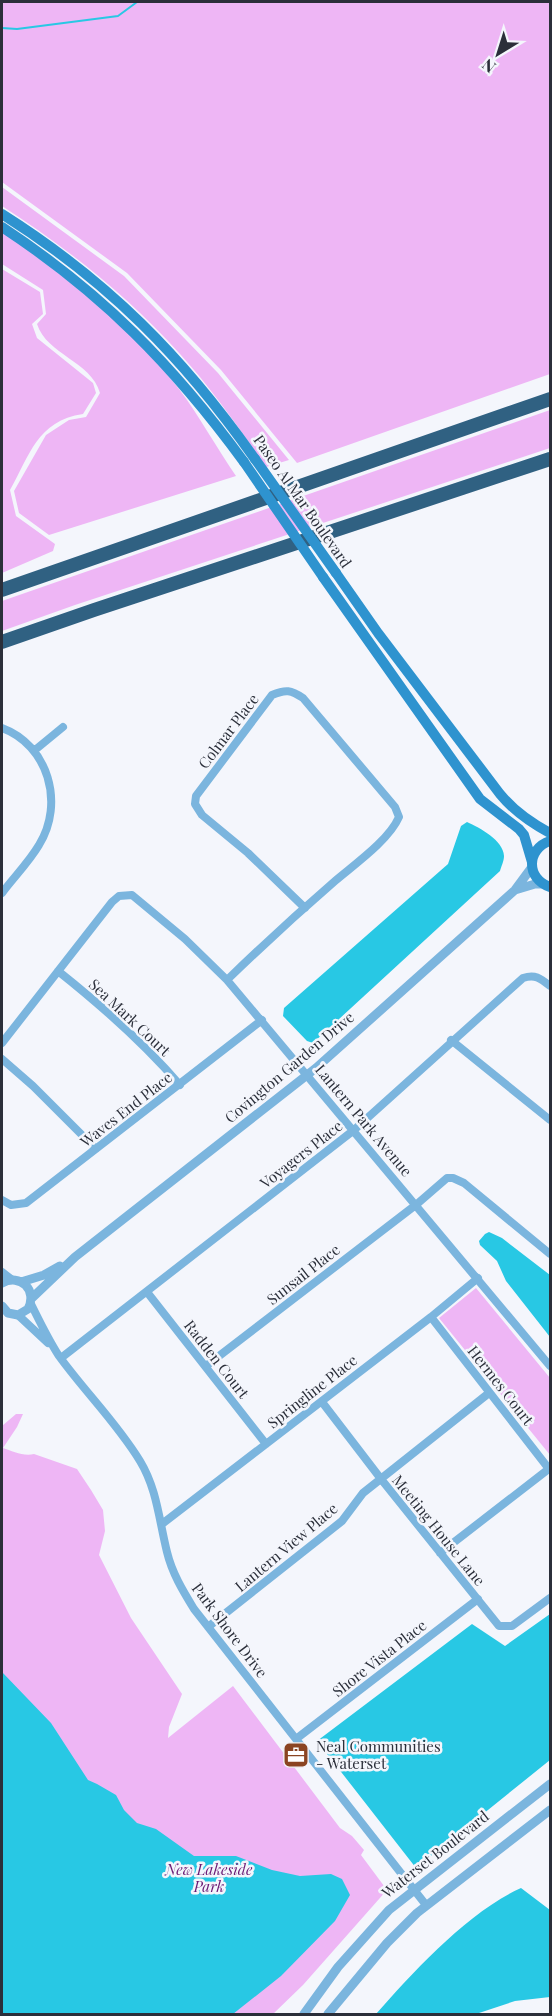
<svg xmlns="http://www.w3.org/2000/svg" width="552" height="2016" viewBox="0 0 552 2016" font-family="'Playfair Display',serif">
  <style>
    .green { fill: #eeb6f5 }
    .water { fill: #28c8e4 }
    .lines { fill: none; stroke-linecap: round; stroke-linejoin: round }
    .stream { stroke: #28c8e4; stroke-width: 2 }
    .minor { stroke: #7bb5de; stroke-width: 8 }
    .tertiary { stroke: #7bb5de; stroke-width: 9 }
    .secondary { stroke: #2e93cf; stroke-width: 10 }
    .motorway { stroke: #306182; stroke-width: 14 }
    .secondary-bridge { stroke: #2e93cf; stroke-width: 10 }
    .labels { text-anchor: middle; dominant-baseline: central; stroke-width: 5; stroke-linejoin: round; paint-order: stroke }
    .street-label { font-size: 15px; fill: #2b2f3a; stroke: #f4f6fc }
    .poi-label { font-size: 15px; fill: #2b2f3a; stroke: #f4f6fc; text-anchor: start }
    .park-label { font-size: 15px; font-style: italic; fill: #6a1a75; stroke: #f4f6fc }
  </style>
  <rect width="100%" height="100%" fill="#f4f6fc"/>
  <path class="green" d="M2 2H550V374L297 463 221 370 127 273 2 182Z
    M2 187 124 276 218 373 289 460 266 467C239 428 212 389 180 354 128 296 67 248 2 206Z
    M2 231C65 277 131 326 179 389 200 417 216 447 236 476L49 535 19 513 14 491 46 435 69 420 86 417 100 393C91 361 47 355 37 324L46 314 43 290 2 264Z
    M2 269 40 292 43 314 32 324 37 338 93 383 96 393 83 414C37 421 30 455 10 490L16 516 55 544 53 551 2 573Z
    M550 410V448L75 605 2 631V601Z
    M476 1288 550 1378V1455L439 1318Z
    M16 1414H23L17 1427 3 1448C12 1451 24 1457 34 1454L77 1469 91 1490 103 1510 105 1531 99 1555 131 1618 182 1694 169 1727 168 1738 233 1686 340 1828 352 1836 364 1850 361 1855 387 1890 303 1985 273 2014H2V1426Z"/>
  <path class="water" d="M467 822C480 828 503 840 504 856 504 861 501 867 500 871L313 1043 307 1041 283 1016 284 1008 448 864 461 826Z
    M489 1232 502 1238 550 1275V1337L506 1281 497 1261 480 1245 479 1241 485 1234Z
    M550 1614V1760L416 1868 317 1741 472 1624 505 1646Z
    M2 1672 51 1723 88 1780 97 1784 116 1795 124 1810 137 1823 156 1829 194 1856H236L272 1870 300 1876 331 1874 342 1879 350 1895 335 1921 281 1976 233 2014H2Z
    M521 1888 550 1910V1997L515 2001 476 2014H376C414 1971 468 1912 521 1888Z"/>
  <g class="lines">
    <path class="stream" d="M2 28 17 29 118 16 137 2"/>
    <path class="minor" d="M2 728C48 745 65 803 39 845 29 862 14 877 2 893
      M35 750 63 727
      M58 971C102 1006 143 1042 180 1085
      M227 980C262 946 298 913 335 881 355 864 389 840 399 817L395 807 303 698C291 690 286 689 272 695L196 796 195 804 202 815 248 853 305 908
      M451 1040 550 1120
      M2 1043 112 902 119 896 132 895 185 939 227 980 550 1366
      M2 1059 33 1086 96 1149
      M2 1200 11 1205 26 1203 262 1020
      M2 1272 11 1279
      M147 1292 266 1444
      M31 1304C40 1322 48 1339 59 1356 85 1392 117 1423 140 1461 157 1489 159 1520 167 1552 172 1573 183 1591 194 1609L426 1905
      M18 1315 48 1343
      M431 1317 549 1469
      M61 1358 354 1130 523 978C535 974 540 978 550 986
      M206 1366 417 1204 447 1178H453L464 1183 550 1254
      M322 1402 381 1479 499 1626H512L550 1598
      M162 1524 431 1317 478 1278
      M440 1553 550 1468
      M208 1627 342 1521 363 1493 489 1393
      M296 1739 478 1599"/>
    <path class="tertiary" d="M515 890 535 884H544
      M21 1282 44 1275 60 1266
      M2 1283C20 1273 38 1290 28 1309L18 1315 8 1313 2 1306
      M32 1298 75 1257 316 1068 515 890 532 867
      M304 2014 338 1967 389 1910 550 1784
      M328 2014 387 1943 417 1913 550 1810"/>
    <path class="secondary" d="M2 214C108 281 183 357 255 459
      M2 227C102 293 173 365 244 462
      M336 573 378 633 500 794C514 811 531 823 550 833
      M323 577 480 799 519 829 524 835 532 862
      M550 841C526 849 526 879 550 887"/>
    <path class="motorway" d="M2 590 550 399
      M2 642 94 610 550 459"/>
    <path class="secondary-bridge" d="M255 459 336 573
      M244 462 323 577"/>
  </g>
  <defs>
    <g id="office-square" transform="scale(1.35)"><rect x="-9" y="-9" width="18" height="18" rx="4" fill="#8b4422" stroke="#f4f6fc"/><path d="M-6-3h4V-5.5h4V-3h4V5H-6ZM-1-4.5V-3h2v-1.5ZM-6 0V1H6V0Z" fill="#fff"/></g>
  </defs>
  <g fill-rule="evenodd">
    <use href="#office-square" x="296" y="1755"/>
  </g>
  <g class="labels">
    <g class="street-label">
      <text transform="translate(303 501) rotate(55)">Paseo Al Mar Boulevard</text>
      <text transform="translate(228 731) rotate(-53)">Colmar Place</text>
      <text transform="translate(130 1017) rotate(43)">Sea Mark Court</text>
      <text transform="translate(289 1067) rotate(-40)">Covington Garden Drive</text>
      <text transform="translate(126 1109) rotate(-38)">Waves End Place</text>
      <text transform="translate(364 1120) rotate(50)">Lantern Park Avenue</text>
      <text transform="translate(301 1154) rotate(-38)">Voyagers Place</text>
      <text transform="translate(303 1274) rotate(-38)">Sunsail Place</text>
      <text transform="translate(217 1359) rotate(52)">Radden Court</text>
      <text transform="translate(501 1385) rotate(52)">Hermes Court</text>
      <text transform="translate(312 1391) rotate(-38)">Springline Place</text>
      <text transform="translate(439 1530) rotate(51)">Meeting House Lane</text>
      <text transform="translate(286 1547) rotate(-40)">Lantern View Place</text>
      <text transform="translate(230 1630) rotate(53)">Park Shore Drive</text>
      <text transform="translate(379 1658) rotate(-38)">Shore Vista Place</text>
      <text transform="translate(435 1854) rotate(-38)">Waterset Boulevard</text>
    </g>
    <g class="poi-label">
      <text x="316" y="1746">Neal Communities<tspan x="316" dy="17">- Waterset</tspan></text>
    </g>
    <g class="park-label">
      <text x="209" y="1869">New Lakeside<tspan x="209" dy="17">Park</tspan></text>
    </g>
  </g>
  <rect width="552" height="2016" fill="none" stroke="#2b2f3a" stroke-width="6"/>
  <g transform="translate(498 54) rotate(218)" stroke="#f4f6fc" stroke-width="4.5" paint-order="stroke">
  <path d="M0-4.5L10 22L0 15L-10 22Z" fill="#2b2f3a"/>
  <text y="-9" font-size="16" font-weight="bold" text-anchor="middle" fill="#2b2f3a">N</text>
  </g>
</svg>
